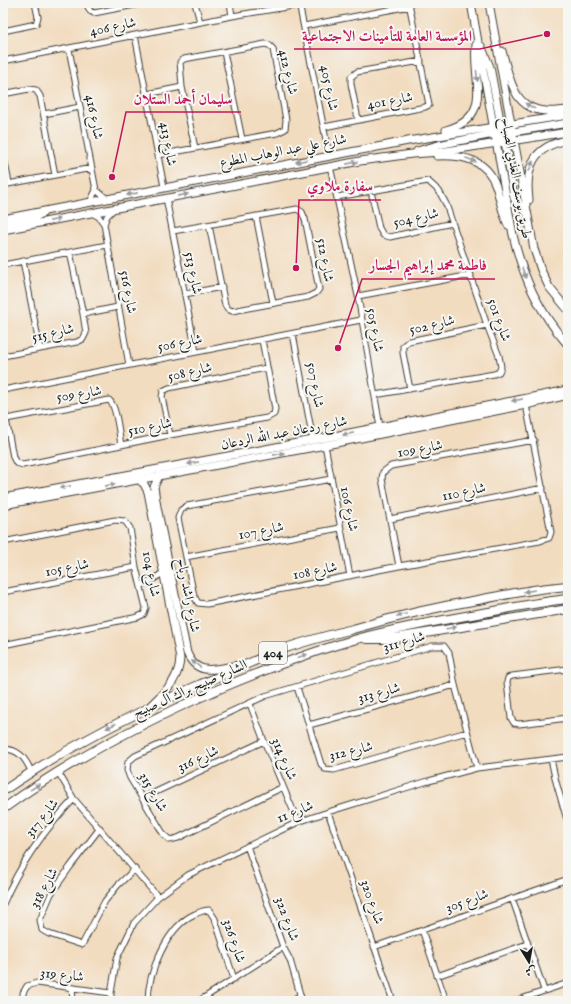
<svg xmlns="http://www.w3.org/2000/svg" width="571" height="1004" viewBox="0 0 571 1004" font-family="'IM FELL English',Amiri,serif">
  <style>
    .lines { fill: none; stroke-linecap: round; stroke-linejoin: round }
    .street-casing { stroke: #3c3934; stroke-width: 7 }
    .secondary-casing { stroke: #3c3934; stroke-width: 9 }
    .primary-casing { stroke: #3c3934; stroke-width: 10 }
    .street { stroke: #fff; stroke-width: 5 }
    .secondary { stroke: #fff; stroke-width: 7 }
    .primary { stroke: #fff; stroke-width: 8 }
    .oneway { fill: #999 }
    .labels { text-anchor: middle; dominant-baseline: central; stroke-width: 4; stroke-linejoin: round; paint-order: stroke }
    .shield { fill: #f6f6f2; stroke: #5d5d5c; stroke-width: 1 }
    .shield-label { font-size: 13px; font-weight: bold; fill: #1c1c1c }
    .street-label { font-size: 14px; fill: #1c1c1c; stroke: #f6f6f2 }
    .leader { fill: none; stroke: #c2185b; stroke-width: 1.5 }
    .callout-dot { fill: #c2185b; stroke: #f6f6f2; stroke-width: 1.5 }
    .callout-label { font-size: 15px; text-anchor: middle; font-weight: bold; fill: #c2185b; stroke: #f6f6f2; stroke-width: 4; stroke-linejoin: round; paint-order: stroke }
  </style>
  <rect width="100%" height="100%" fill="#f6f6f2"/>
  <filter id="ink" filterUnits="userSpaceOnUse"><feTurbulence type="fractalNoise" baseFrequency=".025" numOctaves="2"/><feDisplacementMap in="SourceGraphic" scale="8" xChannelSelector="R" yChannelSelector="G"/><feConvolveMatrix kernelMatrix="1 2 1 2 8 2 1 2 1" color-interpolation-filters="sRGB"/></filter>
  <filter id="wash" filterUnits="userSpaceOnUse"><feTurbulence type="fractalNoise" baseFrequency=".012" numOctaves="4" result="noise"/><feDisplacementMap in="SourceGraphic" scale="16" xChannelSelector="R" yChannelSelector="G"/><feGaussianBlur stdDeviation="0.9" result="paint"/><feColorMatrix in="noise" values="0 0 0 0 0 0 0 0 0 0 0 0 0 0 0 0 0 1.4 0 .05"/><feComposite in="paint" operator="in"/></filter>
  <g filter="url(#wash)">
    <rect width="100%" height="100%" fill="#f2dcbf"/>
  </g>
  <g filter="url(#ink)">
    <g class="lines">
      <g class="street-casing">
        <path id="street" d="M86 3 90 11 94 13 145 3
          M195 3 200 22
          M230 3 232 16
          M299 3 329 155
          M304 26 410 6
          M3 31 36 24 38 17 35 3
          M135 35 164 187
          M69 49 96 190 90 202
          M224 52 242 139
          M3 61 232 16 299 5
          M3 94 29 89 36 90 40 96 55 175
          M147 94 182 87
          M44 114 80 107
          M358 119 351 84V77L357 72 421 61
          M324 127 425 107 429 105 409 3
          M3 153 9 183
          M158 155 277 133 285 129 286 120 273 49 269 45 265 44 184 59 180 62 182 87 195 148
          M330 166 358 296 380 427
          M3 185 92 168
          M96 190 106 198
          M371 191 379 228 383 235 390 237 452 223
          M337 197 428 181 439 191 446 204 487 325 499 356 501 367 499 372 494 374 375 395
          M166 198 196 352
          M92 213 99 217 104 224 129 365
          M256 216 273 303
          M104 224 107 216 113 210
          M173 231 297 209 302 212 305 219 319 289 316 293 308 297 232 311 228 309 225 305 209 225
          M23 261 40 349
          M3 265 107 245
          M185 294 222 287
          M358 296 471 275
          M83 314 118 307
          M293 334 313 440
          M3 356 77 342 83 339 86 333 83 314 70 252
          M410 389 403 353V346L409 341 487 325
          M3 390 361 320
          M3 403 13 457 16 463 23 465 170 435 267 418 274 414 275 409 262 340
          M6 419 109 400C117 406 119 435 121 445
          M170 435 162 397 163 391 169 388 266 368
          M325 445 350 576
          M331 479 187 506 181 510 178 518 194 596 198 603 207 604 399 566 540 541 549 538 551 532 526 405
          M390 519 543 488
          M3 542 115 520 125 521 130 528 136 567 146 608 144 614 138 617 3 645
          M186 557 340 528
          M399 566 382 479 383 472 391 466 534 440
          M141 585 148 583 164 572
          M3 592 136 567
          M568 669 512 676 508 678 507 682 511 718 514 723 519 724 568 718
          M297 687 321 764 325 769 334 770 467 732
          M250 704 264 741 298 822
          M309 725 455 685
          M3 749C19 749 25 758 31 771
          M551 759 556 782 568 823
          M58 772 74 799
          M283 787 178 838 170 840 164 835 130 778 127 770 128 762 135 756 265 696 432 646H444L449 653 455 685 477 768
          M143 798 264 741
          M328 812 393 1001
          M100 828 70 867 51 894 40 920 42 930 49 934 82 945 105 901 118 885 135 869
          M247 846 283 947 290 960 302 1001
          M512 898 544 990
          M3 904C20 864 44 830 74 799L158 897
          M422 930 446 1001
          M374 947 568 879
          M437 976 527 944
          M72 988 73 1001
          M23 1001V993L27 986 37 983 111 993
          M111 1001V993L117 958 134 923 158 897 188 875 298 822 328 812 425 782 477 768 568 757
          M148 1001C148 973 167 926 195 914 200 912 204 910 209 910L215 919 234 979
          M199 1001 283 947
          M291 1001 299 996
          M515 1001 568 983"/>
      </g>
      <g class="secondary-casing">
        <path id="secondary" d="M471 3 513 235C523 278 539 312 568 345
          M489 3 534 249 541 270 549 287 568 310
          M481 46 490 67 501 125 514 140
          M502 51C510 77 512 109 546 111 553 112 561 110 568 110
          M496 129 505 142 514 198 517 203 526 212
          M446 130C494 117 472 80 476 45
          M509 133 513 132 568 123
          M417 151 438 145 499 133
          M437 156C462 155 487 159 496 186 500 199 502 213 508 225
          M529 200C525 167 533 146 568 140
          M3 219 408 141 568 115
          M6 229 5 226 7 224 33 218 43 213
          M3 230 360 161 412 154 440 152 568 132
          M159 476 154 487 157 507 187 653C198 679 219 667 241 665
          M139 480 144 484 148 492 180 658C179 681 165 691 150 706
          M3 498 329 437 563 391 568 388
          M3 505 331 444 526 405 568 395"/>
      </g>
      <g class="primary-casing">
        <path id="primary" d="M366 639H390L568 609
          M3 791C65 748 132 714 201 684 228 673 255 660 283 649 306 641 329 635 353 629 394 617 435 607 478 600 508 594 538 588 568 586
          M3 809C70 760 143 722 219 689 264 670 310 652 357 639 397 628 437 621 477 614 507 609 538 602 568 599"/>
      </g>
      <use href="#street" class="street"/>
      <use href="#secondary" class="secondary"/>
      <use href="#primary" class="primary"/>
    </g>
    <defs><path id="oneway-solid" d="M-6-.8H1V-3.2L6.5 0L1 3.2V.8H-6Z"/></defs>
    <g class="oneway">
      <use href="#oneway-solid" transform="translate(477 76) rotate(84)"/>
      <use href="#oneway-solid" transform="translate(530 106) rotate(-151)"/>
      <use href="#oneway-solid" transform="translate(471 160) rotate(21)"/>
      <use href="#oneway-solid" transform="translate(301 161) rotate(169)"/>
      <use href="#oneway-solid" transform="translate(352 163) rotate(-11)"/>
      <use href="#oneway-solid" transform="translate(531 166) rotate(-68)"/>
      <use href="#oneway-solid" transform="translate(132 194) rotate(169)"/>
      <use href="#oneway-solid" transform="translate(183 195) rotate(-11)"/>
      <use href="#oneway-solid" transform="translate(55 220) rotate(-11)"/>
      <use href="#oneway-solid" transform="translate(524 273) rotate(70)"/>
      <use href="#oneway-solid" transform="translate(517 400) rotate(169)"/>
      <use href="#oneway-solid" transform="translate(348 434) rotate(169)"/>
      <use href="#oneway-solid" transform="translate(279 454) rotate(-11)"/>
      <use href="#oneway-solid" transform="translate(193 463) rotate(169)"/>
      <use href="#oneway-solid" transform="translate(110 485) rotate(-11)"/>
      <use href="#oneway-solid" transform="translate(65 487) rotate(169)"/>
      <use href="#oneway-solid" transform="translate(529 591) rotate(171)"/>
      <use href="#oneway-solid" transform="translate(402 615) rotate(166)"/>
      <use href="#oneway-solid" transform="translate(451 628) rotate(-10)"/>
      <use href="#oneway-solid" transform="translate(302 656) rotate(-19)"/>
      <use href="#oneway-solid" transform="translate(196 664) rotate(-143)"/>
      <use href="#oneway-solid" transform="translate(111 726) rotate(153)"/>
      <use href="#oneway-solid" transform="translate(35 787) rotate(-32)"/>
    </g>
  </g>
  <g class="labels">
    <rect class="shield" x="259" y="642" width="28" height="22" rx="3"/>
    <g class="shield-label">
      <text x="273" y="653">404</text>
    </g>
    <g class="street-label">
      <text transform="translate(113 27) rotate(-12)">شارع 406</text>
      <text transform="translate(288 72) rotate(77)">شارع 412</text>
      <text transform="translate(329 88) rotate(79)">شارع 405</text>
      <text transform="translate(390 101) rotate(-10)">شارع 401</text>
      <text transform="translate(94 117) rotate(79)">شارع 416</text>
      <text transform="translate(168 144) rotate(80)">شارع 413</text>
      <text transform="translate(283 151) rotate(-11)">شارع علي عبد الوهاب المطوع</text>
      <text transform="translate(516 178) rotate(80)">طريق يوسف العذبي الصباح</text>
      <text transform="translate(416 218) rotate(-13)">شارع 504</text>
      <text transform="translate(325 260) rotate(80)">شارع 512</text>
      <text transform="translate(193 273) rotate(79)">شارع 513</text>
      <text transform="translate(128 292) rotate(80)">شارع 516</text>
      <text transform="translate(499 320) rotate(70)">شارع 501</text>
      <text transform="translate(432 325) rotate(-13)">شارع 502</text>
      <text transform="translate(375 330) rotate(80)">شارع 505</text>
      <text transform="translate(53 333) rotate(-13)">شارع 515</text>
      <text transform="translate(180 343) rotate(-11)">شارع 506</text>
      <text transform="translate(190 372) rotate(-13)">شارع 508</text>
      <text transform="translate(315 385) rotate(80)">شارع 507</text>
      <text transform="translate(79 394) rotate(-9)">شارع 509</text>
      <text transform="translate(150 427) rotate(-11)">شارع 510</text>
      <text transform="translate(284 433) rotate(-11)">شارع ردعان عبد الله الردعان</text>
      <text transform="translate(420 449) rotate(-10)">شارع 109</text>
      <text transform="translate(464 492) rotate(-12)">شارع 110</text>
      <text transform="translate(349 509) rotate(79)">شارع 106</text>
      <text transform="translate(261 531) rotate(-11)">شارع 107</text>
      <text transform="translate(67 568) rotate(-11)">شارع 105</text>
      <text transform="translate(315 571) rotate(-11)">شارع 108</text>
      <text transform="translate(151 574) rotate(79)">شارع 104</text>
      <text transform="translate(188 595) rotate(79)">شارع راشد رباح</text>
      <text transform="translate(404 642) rotate(-16)">شارع 311</text>
      <text transform="translate(190 689) rotate(-24)">الشارع صبيح براك آل صبيح</text>
      <text transform="translate(379 693) rotate(-15)">شارع 313</text>
      <text transform="translate(351 751) rotate(-13)">شارع 312</text>
      <text transform="translate(198 759) rotate(-25)">شارع 316</text>
      <text transform="translate(284 759) rotate(67)">شارع 314</text>
      <text transform="translate(153 792) rotate(60)">شارع 315</text>
      <text transform="translate(295 812) rotate(-22)">شارع 11</text>
      <text transform="translate(42 818) rotate(-51)">شارع 317</text>
      <text transform="translate(44 888) rotate(-61)">شارع 318</text>
      <text transform="translate(467 901) rotate(-20)">شارع 305</text>
      <text transform="translate(372 902) rotate(71)">شارع 320</text>
      <text transform="translate(287 919) rotate(70)">شارع 322</text>
      <text transform="translate(234 941) rotate(72)">شارع 326</text>
      <text transform="translate(62 975) rotate(6)">شارع 319</text>
    </g>
  </g>
  <path class="leader" d="M547 34L480 49H294M112 177L126 112H241M296 268L299 200H381M338 348L362 279H495"/>
  <g class="callout-dot">
    <circle cx="547" cy="34" r="4"/>
    <circle cx="112" cy="177" r="4"/>
    <circle cx="296" cy="268" r="4"/>
    <circle cx="338" cy="348" r="4"/>
  </g>
  <g class="callout-label">
    <text x="387" y="41">المؤسسة العامة للتأمينات الاجتماعية</text>
    <text x="183" y="104">سليمان أحمد الستلان</text>
    <text x="340" y="191">سفارة ملاوي</text>
    <text x="428" y="270">فاطمة محمد إبراهيم الجسار</text>
  </g>
  <rect width="571" height="1004" fill="none" stroke="#f6f6f2" stroke-width="16"/>
  <g transform="translate(529 962) rotate(169)" stroke="#f6f6f2" stroke-width="3" paint-order="stroke">
  <path d="M0-3L7 15L0 10L-7 15Z" fill="#1c1c1c"/>
  <text y="-6" font-size="11" font-weight="bold" text-anchor="middle" fill="#1c1c1c">ش</text>
  </g>
</svg>
